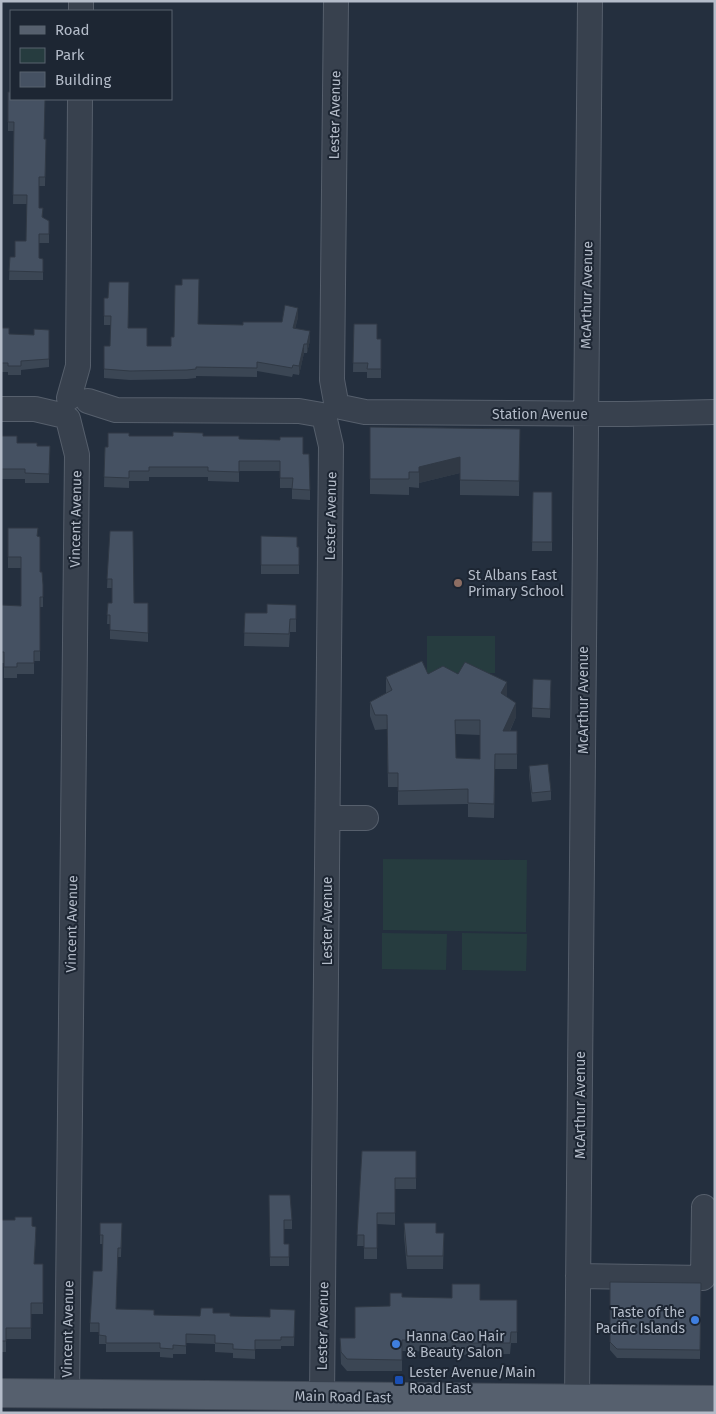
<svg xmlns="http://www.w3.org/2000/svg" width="716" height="1414" viewBox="0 0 716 1414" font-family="'Fira Sans',sans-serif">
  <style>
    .green { fill: #263c3f }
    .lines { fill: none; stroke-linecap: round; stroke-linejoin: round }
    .minor-casing { stroke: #565f6c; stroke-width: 26 }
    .major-casing { stroke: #414a57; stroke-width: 30 }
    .minor { stroke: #38414e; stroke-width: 24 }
    .major { stroke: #56606e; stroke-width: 28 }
    .wall { fill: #3b4654; fill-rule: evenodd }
    .shaded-wall { fill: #303945 }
    .building { fill: #455162; stroke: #303945; fill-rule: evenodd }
    .education-dot { fill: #8d6e63; stroke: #1d2633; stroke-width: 2 }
    .shop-dot { fill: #3f7fe0; stroke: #1d2633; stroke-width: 2 }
    .transit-dot { fill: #1a4fb4; stroke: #1d2633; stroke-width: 2 }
    .labels { text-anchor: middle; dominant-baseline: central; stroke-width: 4; stroke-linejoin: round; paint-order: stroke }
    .street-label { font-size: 14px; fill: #b4bcc9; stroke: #1d2633 }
    .poi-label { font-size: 14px; fill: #b4bcc9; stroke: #1d2633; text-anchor: start }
  </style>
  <rect width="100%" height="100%" fill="#242f3e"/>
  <path class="green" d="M427 636H495V673H427Z
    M383 859 527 860 526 932 383 930Z
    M382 933 447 934 446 970 382 969Z
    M462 933 527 934 526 971 462 970Z"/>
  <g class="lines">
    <g class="minor-casing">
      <path id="minor" d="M81 11V1
        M69 398 78 366 80 99
        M88 401 116 410 299 411 322 415
        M336 402 332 380 336 1
        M341 407 365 412 627 414 715 412
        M1 409H35L65 416
        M328 818H366
        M578 1276 703 1278 704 1207
        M67 1394 77 455 68 419
        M322 1397 331 446 325 420
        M577 1400 590 1"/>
    </g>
    <g class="major-casing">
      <path id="major" d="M1 1393 715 1400"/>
    </g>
    <use href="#minor" class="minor"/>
    <use href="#major" class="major"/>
  </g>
  <path class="wall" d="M8 92 11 99H45L44 116V139H46L45 186H39V208L43 218 49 221V243H39V258L43 259V280H9L10 257H15L26 241 27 204H13L14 131H8Z
    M104 298H108L128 328 147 346H171L174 337 198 324 243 325 282 322 298 317 295 329 310 340 307 353H304L299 375 293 374 292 377 257 371V377L196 376V378L187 379 130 380 104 378V346H110L111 325H104Z
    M354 324 377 339H381V378H367V372H353Z
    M1 328 9 334 34 335 49 330V367L21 370V375H8V372H1Z
    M370 427 520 429 519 496 460 495V473L419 483V488L409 487V495L370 494Z
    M1 436 17 443 37 446H50L49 483H25V479H1Z
    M129 436H203L239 439 303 454 310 490V500L292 499V488H280V471H239V482L208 481V477H149V481H129V488L104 487 105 447H108Z
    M533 492H552V551H532Z
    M8 528 37 536 40 572 43 585V607H40V661H34V674H17V678H4V663H1V605L21 606V568H8Z
    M110 531 134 603H148V642L110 639V624H107L108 603H112V588H107Z
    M261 536 299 547V574H261Z
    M296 605V632H290L289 647 244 646 245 613H267Z
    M428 674H458L507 696 506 697 516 717 510 731H517V769H495L494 818 468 817V804L398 805V787H388L387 729 375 730 370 716V702L386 693V677ZM455 734 480 735V759L456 758Z
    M551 689 550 718 532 717V708Z
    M529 766 551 791V800L532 802 529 775Z
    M362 1151H416V1189H395V1225L377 1224V1259H364V1246H357Z
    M269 1195 292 1220V1229H284V1244H289V1266H270Z
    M1 1220 32 1226 36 1238 34 1264H43V1314H31V1339H6V1352H1Z
    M100 1223H122L121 1257H118L116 1309 154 1315 200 1316 213 1313 230 1316 270 1317 295 1310 294 1346H281V1349H255V1359L233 1358V1353L215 1352V1344L186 1343V1354H173V1358L160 1357V1352H106V1344H99V1332H90V1323L102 1271 103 1244H100Z
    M404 1223 436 1233H444L443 1269H407L404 1236Z
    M610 1282 701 1283 700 1359 617 1358 610 1350Z
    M402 1297 480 1300H517V1343H511L510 1354 452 1355V1352L402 1351V1371H347L341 1364 340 1338H355L390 1306Z"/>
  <path class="shaded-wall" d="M298 308V317L293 337V328Z
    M310 331V340L307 353V344Z
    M304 344V353L299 375V366Z
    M460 457V473L419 483V488V467Z
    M507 682V696L501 708V693Z
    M516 703V717L503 745V731Z
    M495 754V769L494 818V804Z"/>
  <path class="building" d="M8 92H11V99H45L44 139H46L45 177H39V208H43L42 217 49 221V234H39V258L43 259V272L9 271 10 257H15V241H26L27 195H13L14 122H8Z
    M182 279H199L198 324 243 325V322H282L285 305 298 308 293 328 310 331 307 344H304L299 366 293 365 292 368 257 362V368L196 367V369L187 370 130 371 104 369V346H110L111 316H104V298H108L109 282H129L128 328H147V346H171V337H174L175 285H182Z
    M354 324H377V339H381V369H367L368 363H353Z
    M1 328H9V334L34 335V329L49 330V359L21 361V366H8V363H1Z
    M370 427 520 429 519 481 460 480V457L419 467V472H409V479H370Z
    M173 432 203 433V436H239V439L280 440V437H303V454H309L310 490 292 489 293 478H280V461H239V472L208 471V467H149V471H129V478L104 477 105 447H108V433H129V436H173Z
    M1 436H17V443H37V446H50L49 474 25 473V469H1Z
    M533 492H552V542H532Z
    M8 528H38L37 536 40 537V572H42L43 585V597H40V651H34V663H17V667H4V652H1V605L21 606V557H8Z
    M110 531H133L134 603H148V633L110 630V615H107L108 603H112V579H107Z
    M261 536 297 537V547H299V565H261Z
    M267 604 296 605V619H290L289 634 244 633 245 613H267Z
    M422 661 428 674 443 666 458 674 465 662 507 682 501 693 516 703 503 731H517V754H495L494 804 468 803V789L398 791V773H388L387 715H375L370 702 392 690 386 677ZM455 720H480V759L456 758Z
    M533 679 551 680 550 709 532 708Z
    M548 764 551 791 532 793 529 766Z
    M362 1151H416V1178H395V1213H377V1248H364V1235H357Z
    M269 1195H290L292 1220H284V1244H289V1257H270Z
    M15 1217H32V1226L36 1227 34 1264H43V1303H31V1328H6V1341H1V1220H15Z
    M100 1223H122L121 1248H118L116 1309 154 1310V1315L200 1316 201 1308H213V1313H230V1316L270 1317V1309L295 1310 294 1337H281V1340H255V1350L233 1349V1344L215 1343V1335L186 1334V1346L173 1345V1349L160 1348V1343H106V1336L99 1335V1323H90L93 1271H102L103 1235H100Z
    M404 1223H436V1233H444L443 1256H407Z
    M610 1282 701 1283 700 1350 617 1349 610 1342Z
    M452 1284H480V1300H517V1332H511L510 1343H452V1340H402V1360L347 1359 341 1352 340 1338H355V1307L390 1306V1293H402V1297L452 1298Z"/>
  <circle class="education-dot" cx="458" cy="583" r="5"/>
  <g class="shop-dot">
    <circle cx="695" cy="1320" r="5"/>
    <circle cx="396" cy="1344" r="5"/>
  </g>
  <rect class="transit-dot" x="394" y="1375" width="10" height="10" rx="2.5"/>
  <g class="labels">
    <g class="street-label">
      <text transform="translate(335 115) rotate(-89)">Lester Avenue</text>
      <text transform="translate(587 295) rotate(-89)">McArthur Avenue</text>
      <text x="540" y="414">Station Avenue</text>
      <text transform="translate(331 516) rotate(-89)">Lester Avenue</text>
      <text transform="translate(76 519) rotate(-89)">Vincent Avenue</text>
      <text transform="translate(583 700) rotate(-90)">McArthur Avenue</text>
      <text transform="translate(327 921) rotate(-90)">Lester Avenue</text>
      <text transform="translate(72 924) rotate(-89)">Vincent Avenue</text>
      <text transform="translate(580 1105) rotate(-90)">McArthur Avenue</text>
      <text transform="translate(323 1326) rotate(-89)">Lester Avenue</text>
      <text transform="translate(68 1329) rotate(-89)">Vincent Avenue</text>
      <text transform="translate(343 1397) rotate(1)">Main Road East</text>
    </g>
    <g class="poi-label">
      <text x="468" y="575">St Albans East<tspan x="468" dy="16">Primary School</tspan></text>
      <text x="685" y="1312" text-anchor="end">Taste of the<tspan x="685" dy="16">Pacific Islands</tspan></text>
      <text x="406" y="1336">Hanna Cao Hair<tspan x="406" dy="16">&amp; Beauty Salon</tspan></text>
      <text x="409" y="1372">Lester Avenue/Main<tspan x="409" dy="16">Road East</tspan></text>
    </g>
  </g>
  <rect width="716" height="1414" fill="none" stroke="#b4bcc9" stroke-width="5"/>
  <rect x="10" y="10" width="162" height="90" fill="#1d2633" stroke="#59626f"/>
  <rect x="20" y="26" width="25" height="8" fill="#56606e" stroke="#59626f"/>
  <text x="55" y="35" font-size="15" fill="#b4bcc9">Road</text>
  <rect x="20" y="48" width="25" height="15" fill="#263c3f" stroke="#59626f"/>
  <text x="55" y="60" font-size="15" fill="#b4bcc9">Park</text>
  <rect x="20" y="72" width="25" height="15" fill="#455162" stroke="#59626f"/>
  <text x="55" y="85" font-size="15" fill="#b4bcc9">Building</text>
</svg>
